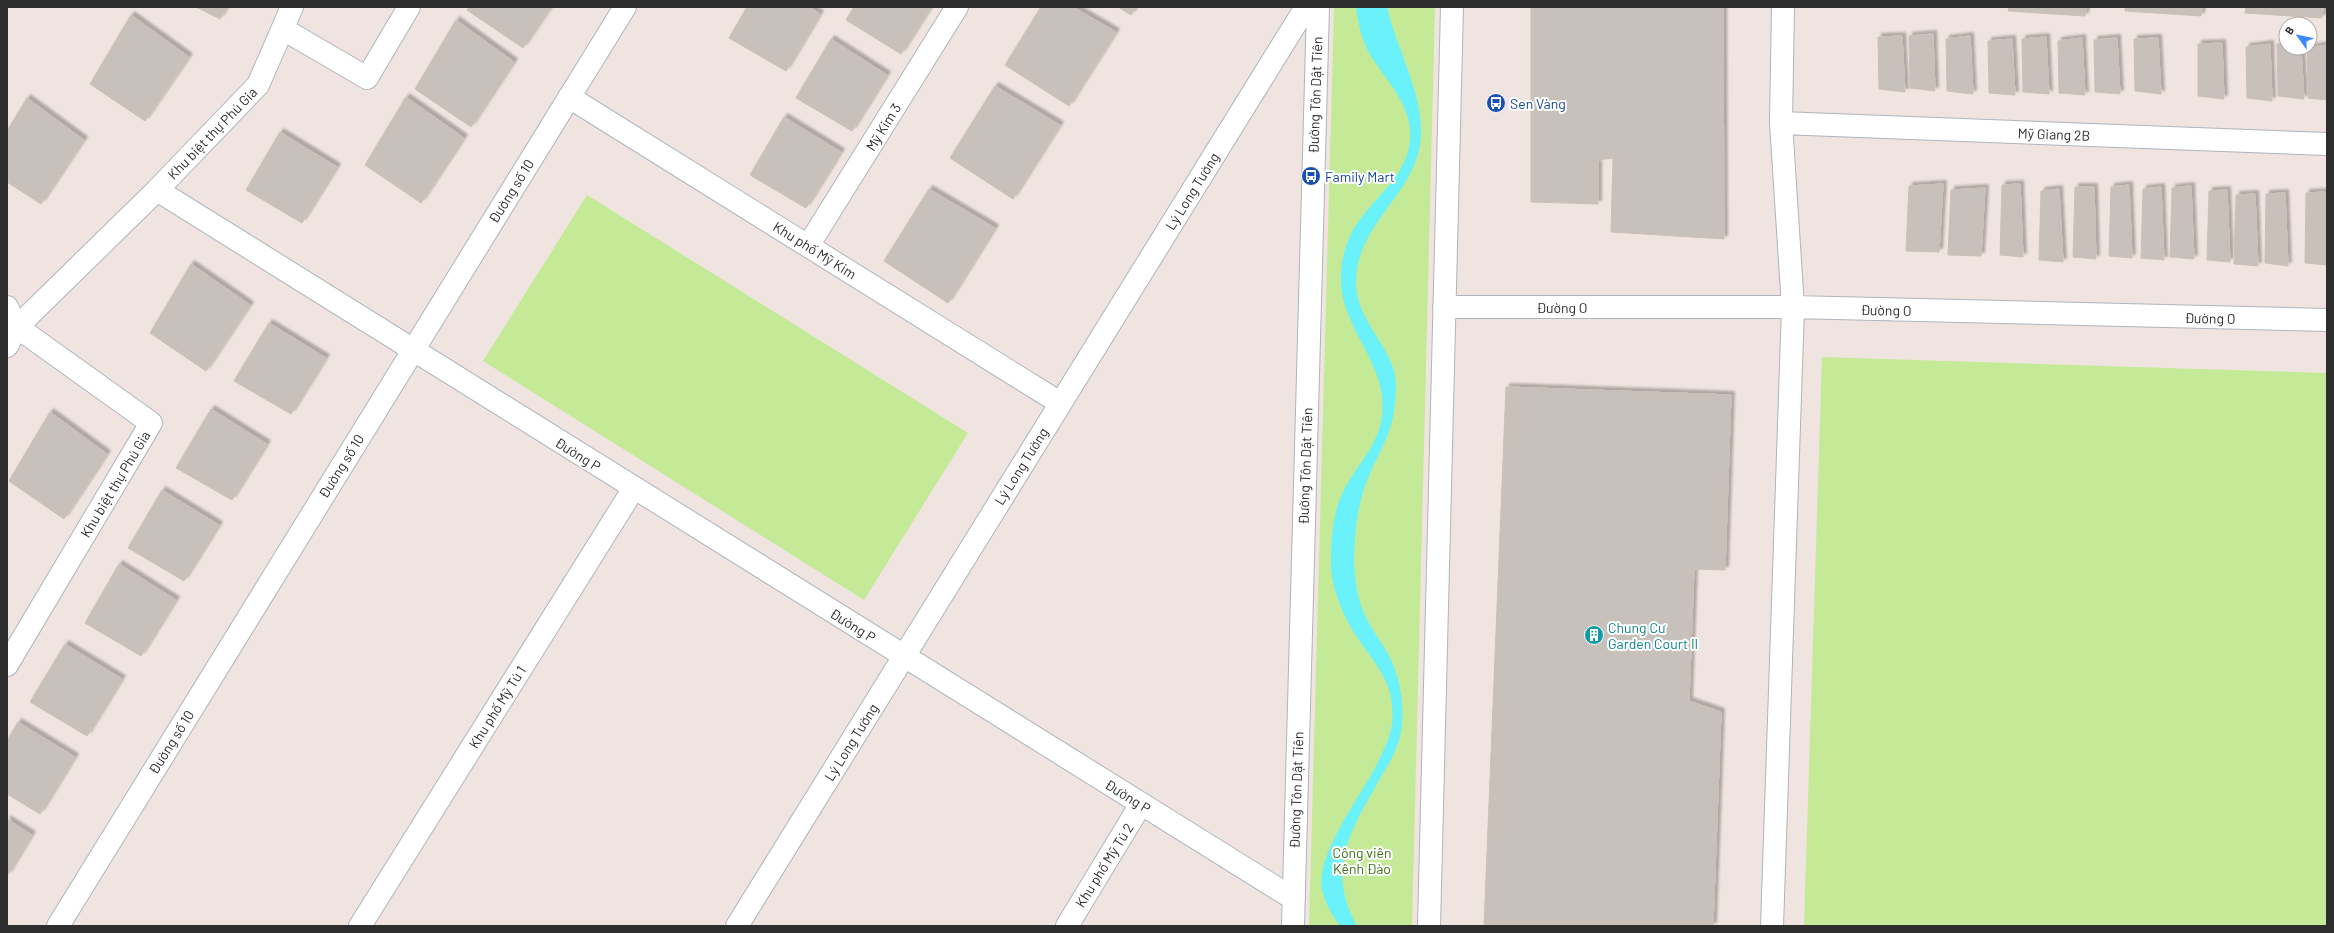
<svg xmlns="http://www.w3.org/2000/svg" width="2334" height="933" viewBox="0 0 2334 933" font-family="Barlow,sans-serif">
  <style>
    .green { fill: #c5ea97 }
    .water { fill: #6af1f9 }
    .building { fill: #c8c0ba; stroke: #cbc0b8; filter: url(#shadow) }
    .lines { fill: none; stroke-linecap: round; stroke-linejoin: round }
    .minor-casing { stroke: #aeb5bd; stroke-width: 24 }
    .minor { stroke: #fff; stroke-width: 22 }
    .labels { text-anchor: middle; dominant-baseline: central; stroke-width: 4; stroke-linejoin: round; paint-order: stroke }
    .street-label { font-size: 14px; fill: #2d2d2d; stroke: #fff }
    .transit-label { font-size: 14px; fill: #164399; stroke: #fff; text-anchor: start }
    .culture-label { font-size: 14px; fill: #0d838f; stroke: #fff; text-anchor: start }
    .park-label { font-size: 14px; fill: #3c7215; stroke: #fff }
  </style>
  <defs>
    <filter id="shadow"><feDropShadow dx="3.5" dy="-3.5" stdDeviation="1" flood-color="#0004"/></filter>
  </defs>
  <rect width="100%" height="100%" fill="#efe4df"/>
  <path class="green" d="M1334 7H1435L1412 926H1309Z
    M587 195 968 433 864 600 483 361Z
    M1822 357 2327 373V926H1804Z"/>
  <path class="water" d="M1356 7H1387C1397 52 1427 98 1420 145 1411 198 1356 225 1356 282 1356 314 1379 335 1391 362 1398 378 1396 395 1394 411 1391 433 1380 451 1371 471 1358 499 1354 531 1354 562 1355 579 1357 596 1363 611 1370 628 1382 642 1390 658 1400 678 1404 703 1402 725 1400 744 1392 759 1382 775 1353 827 1324 867 1357 926H1340C1332 915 1325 903 1322 890 1315 854 1362 795 1378 762 1384 749 1390 738 1392 724 1396 682 1377 668 1357 637 1344 618 1332 590 1331 566 1331 542 1332 514 1343 492 1355 467 1379 445 1382 416 1389 366 1343 331 1341 283 1340 262 1346 238 1359 221 1378 194 1406 176 1410 141 1414 105 1384 79 1368 51 1361 37 1358 22 1356 7Z"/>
  <path class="building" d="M196 7H227L220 19Z
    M469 7H551L523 48 467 10Z
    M747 7H809L820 14 786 71 729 38Z
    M854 7H931L901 54 846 20Z
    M1041 7H1073L1116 32 1069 106 1005 65Z
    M1118 7H1136L1131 15Z
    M1531 7H1723L1724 239 1611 232 1613 158 1598 160V204L1531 202Z
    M2009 7H2086L2085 16 2008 11Z
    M2125 7H2202L2201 16 2125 11Z
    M2246 7H2323L2322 18 2245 13Z
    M131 15 189 57 145 121 90 84Z
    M456 20 514 62 471 127 415 89Z
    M1933 34 1935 91 1910 88 1909 36Z
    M1902 36 1905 92 1879 89 1878 37Z
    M1970 36 1973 94 1947 91 1946 39Z
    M2046 37 2049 94 2023 92 2022 39Z
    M2082 38 2085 95 2059 93 2058 41Z
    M2117 38 2120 94 2095 92 2094 40Z
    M2158 38 2161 94 2135 91 2134 39Z
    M831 39 887 75 852 131 796 98Z
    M2012 39 2015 95 1989 93 1988 41Z
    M2222 43 2224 99 2198 96V44Z
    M2286 43V48H2301L2304 99 2278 96 2277 44Z
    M2270 44 2272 101 2247 98 2246 47Z
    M2327 45V100L2308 98 2307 48Z
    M995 86 1060 125 1013 199 950 158Z
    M406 97 464 138 421 203 365 165Z
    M27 98 84 140 41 204 7 182V131Z
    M784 117 841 152 806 208 750 175Z
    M280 132 337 167 302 223 246 190Z
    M1943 184 1939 252 1906 251 1909 186Z
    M2020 184 2023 257 2000 255 2002 185Z
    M2129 185 2132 258 2109 256 2111 187Z
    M2191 186 2194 259 2170 257 2172 188Z
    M2075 187H2094L2096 259 2073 257Z
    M2161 187 2164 260 2141 258 2143 189Z
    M1985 188 1981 256 1948 255 1951 190Z
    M929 189 995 228 948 303 884 261Z
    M2059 189 2063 262 2039 260 2041 191Z
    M2227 190 2230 262 2207 260 2209 191Z
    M2325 192 2327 265 2305 263 2306 193Z
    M2285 193 2288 266 2265 263 2266 194Z
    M2255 194 2258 266 2234 264 2236 195Z
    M191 264 250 305 206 371 150 333Z
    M269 323 326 358 291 414 234 381Z
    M1506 387 1731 395 1725 570 1694 569 1689 701 1721 712 1713 926H1484Z
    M211 409 267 444 232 500 176 468Z
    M50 412 107 454 64 519 9 481Z
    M162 490 219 525 184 581 128 548Z
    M119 564 176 600 141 656 85 623Z
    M65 644 122 679 87 736 30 702Z
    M18 722 75 757 40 814 7 794V741Z
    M7 819 32 835 7 876Z"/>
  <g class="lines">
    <g class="minor-casing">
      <path id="minor" d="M283 29 367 78 409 7
        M569 97 1060 403
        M1781 123 2327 144
        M157 190 1294 899
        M808 246 957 7
        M7 307 17 327 151 423 7 665
        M1444 307H1793L2327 320
        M7 346 17 327 157 190 258 85 292 7
        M58 926 625 7
        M360 926 634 488
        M737 926 1306 7
        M1067 926 1141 804
        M1293 926 1318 7
        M1429 926 1452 7
        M1772 926 1793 307 1781 123 1783 7"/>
    </g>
    <use href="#minor" class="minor"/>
  </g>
  <defs>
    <g id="bus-disc" transform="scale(1)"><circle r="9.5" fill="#1a4fb4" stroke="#fff"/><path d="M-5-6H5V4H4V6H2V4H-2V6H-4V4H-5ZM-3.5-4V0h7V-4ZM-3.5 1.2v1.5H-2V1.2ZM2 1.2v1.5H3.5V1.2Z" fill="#fff"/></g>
    <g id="building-disc" transform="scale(1)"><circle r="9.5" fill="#0f9aa8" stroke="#fff"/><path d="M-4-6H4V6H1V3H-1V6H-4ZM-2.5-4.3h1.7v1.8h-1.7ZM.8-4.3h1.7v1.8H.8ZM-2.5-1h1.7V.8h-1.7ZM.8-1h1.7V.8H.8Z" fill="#fff"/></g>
  </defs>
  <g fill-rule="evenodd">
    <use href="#bus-disc" x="1496" y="103"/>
    <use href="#bus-disc" x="1311" y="176"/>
    <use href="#building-disc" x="1594" y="635"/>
  </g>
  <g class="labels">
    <g class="street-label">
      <text transform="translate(1315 95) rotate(-88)">Đường Tôn Dật Tiên</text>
      <text transform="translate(883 127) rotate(-58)">Mỹ Kim 3</text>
      <text transform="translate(212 133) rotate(-46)">Khu biệt thự Phú Gia</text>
      <text transform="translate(2054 134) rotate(2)">Mỹ Giang 2B</text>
      <text transform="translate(511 191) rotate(-58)">Đường số 10</text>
      <text transform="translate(1192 191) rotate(-58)">Lý Long Tường</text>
      <text transform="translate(815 250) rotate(32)">Khu phố Mỹ Kim</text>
      <text x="1562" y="307">Đường O</text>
      <text transform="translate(1886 310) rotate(1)">Đường O</text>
      <text transform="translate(2210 318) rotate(1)">Đường O</text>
      <text transform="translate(578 454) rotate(32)">Đường P</text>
      <text transform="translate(341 466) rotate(-58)">Đường số 10</text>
      <text transform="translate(1021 466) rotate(-58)">Lý Long Tường</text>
      <text transform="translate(1305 466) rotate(-88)">Đường Tôn Dật Tiên</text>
      <text transform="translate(115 484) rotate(-59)">Khu biệt thự Phú Gia</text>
      <text transform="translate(853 625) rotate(32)">Đường P</text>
      <text transform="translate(497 707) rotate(-58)">Khu phố Mỹ Tú 1</text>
      <text transform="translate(171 742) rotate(-58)">Đường số 10</text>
      <text transform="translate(851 742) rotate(-58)">Lý Long Tường</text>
      <text transform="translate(1296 790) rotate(-88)">Đường Tôn Dật Tiên</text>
      <text transform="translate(1128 796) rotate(32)">Đường P</text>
      <text transform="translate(1104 865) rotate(-58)">Khu phố Mỹ Tú 2</text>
    </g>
    <g class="transit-label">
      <text x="1510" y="103">Sen Vàng</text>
      <text x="1325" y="176">Family Mart</text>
    </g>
    <g class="culture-label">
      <text x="1608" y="627">Chung Cư<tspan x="1608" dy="16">Garden Court II</tspan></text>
    </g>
    <g class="park-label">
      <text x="1362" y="852">Công viên<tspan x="1362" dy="16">Kênh Đào</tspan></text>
    </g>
  </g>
  <rect width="2334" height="933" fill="none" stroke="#2d2d2d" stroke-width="16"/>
  <g transform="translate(2298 36) rotate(303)"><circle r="19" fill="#ffffff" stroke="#ababab"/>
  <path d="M0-3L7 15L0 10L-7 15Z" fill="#3c8aff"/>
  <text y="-6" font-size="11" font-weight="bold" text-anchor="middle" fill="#2d2d2d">B</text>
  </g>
</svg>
